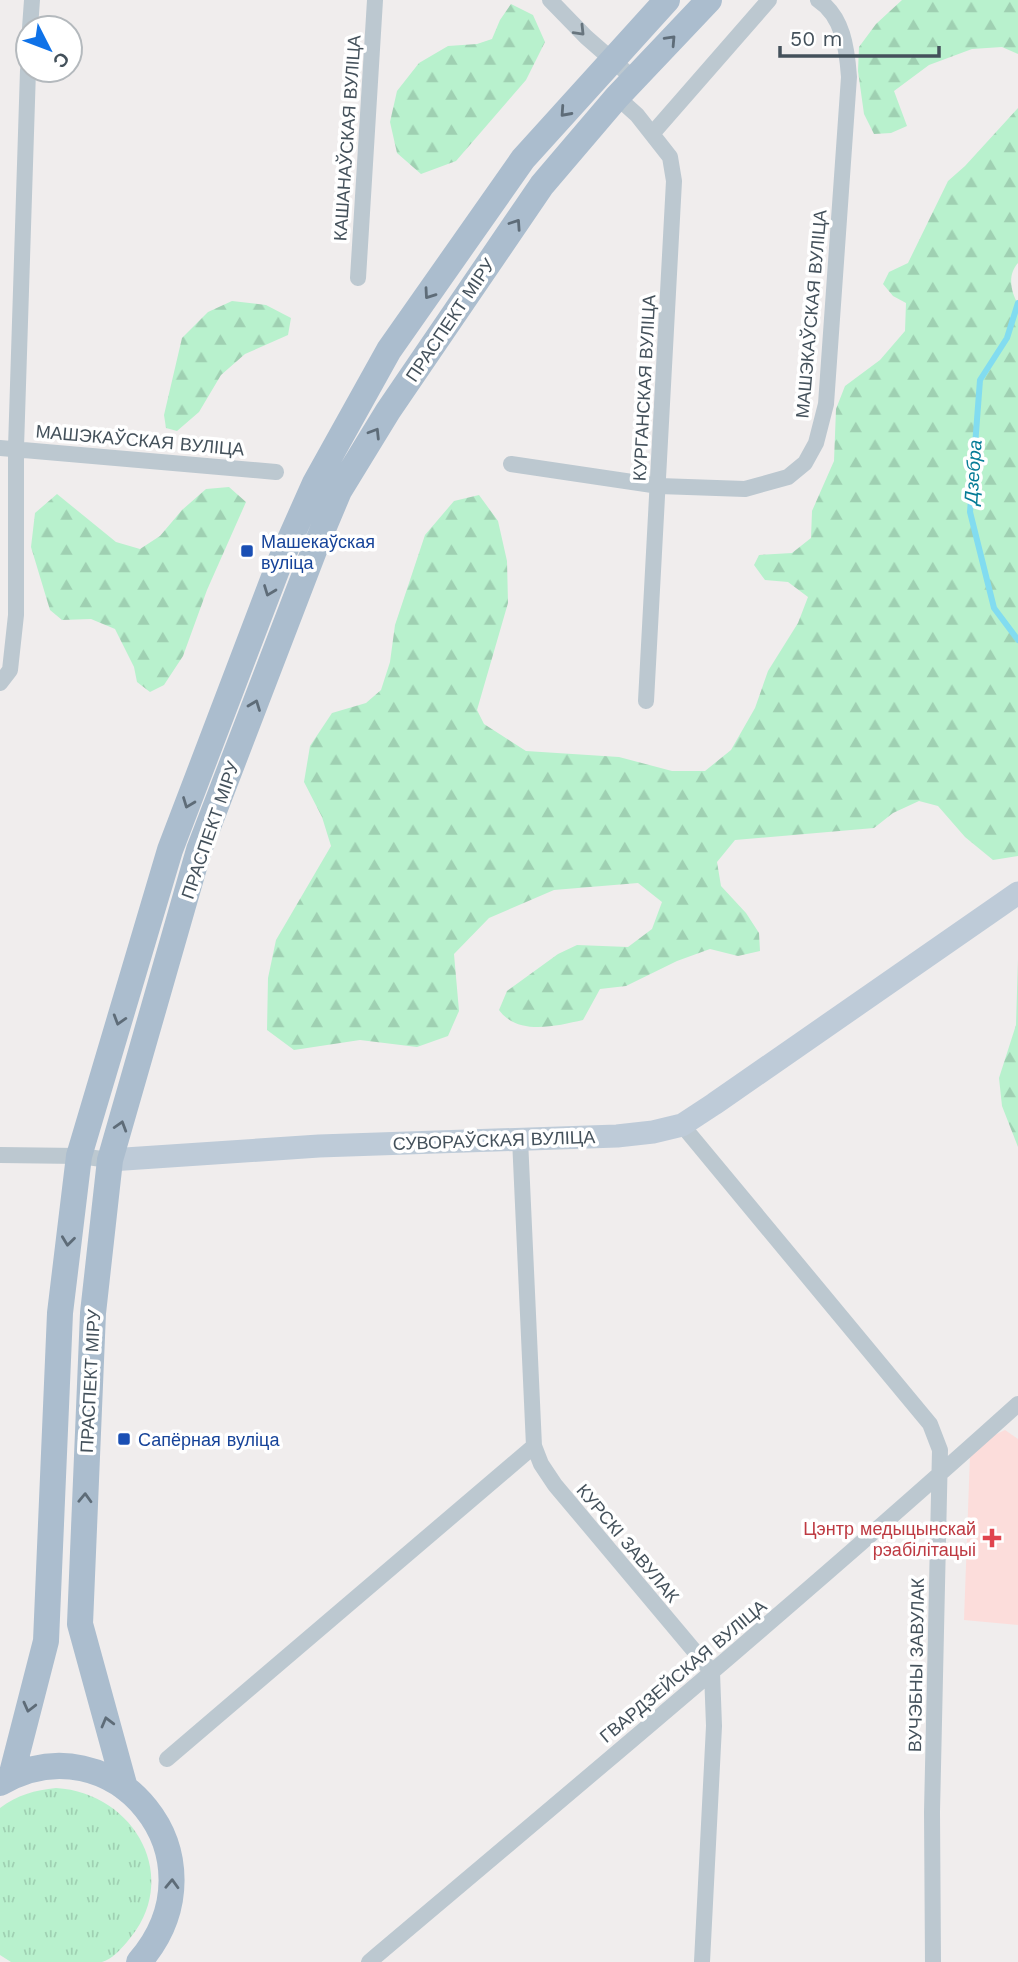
<svg xmlns="http://www.w3.org/2000/svg" width="1018" height="1962" viewBox="0 0 1018 1962" font-family="'Work Sans',sans-serif">
  <style>
    .medical { fill: #fcdddb }
    .grass { fill: url(#grass-tufts) }
    .forest { fill: url(#forest-firs) }
    .lines { fill: none; stroke-linecap: round; stroke-linejoin: round }
    .stream { stroke: #82dcf0; stroke-width: 6 }
    .street { stroke: #bcc8d0; stroke-width: 16 }
    .secondary { stroke: #becbd8; stroke-width: 23 }
    .primary { stroke: #abbdce; stroke-width: 26 }
    .oneway { stroke: #68757e }
    .oneway2 { stroke: #5e6c78 }
    .transit-dot { fill: #1a4fb4; stroke: #fff; stroke-width: 2.5 }
    .health-dot { fill: #e0444e; stroke: #fff; stroke-width: 2.5 }
    .labels { text-anchor: middle; dominant-baseline: central; stroke-width: 7; stroke-linejoin: round; paint-order: stroke }
    .street-label { font-size: 18px; fill: #44515b; stroke: #fff }
    .transit-label { font-size: 18px; fill: #164399; stroke: #fff; text-anchor: start }
    .health-label { font-size: 18px; fill: #be3a42; stroke: #fff; text-anchor: end }
    .water-label { font-size: 19px; font-style: italic; fill: #067c97; stroke: #fff }
  </style>
  <defs>
    <pattern id="grass-tufts" width="24" height="20" patternUnits="userSpaceOnUse" patternTransform="scale(1.75)"><rect width="24" height="20" fill="#b8f1cd"/><path d="M3 7l-1-3M5 7V3M7 7l1-3M15 17l-1-3M17 17v-4M19 17l1-3" fill="none" stroke="#9fd0b2"/></pattern>
    <pattern id="forest-firs" width="22" height="20" patternUnits="userSpaceOnUse" patternTransform="scale(1.75)"><rect width="22" height="20" fill="#b8f1cd"/><path d="M5 1l3.5 6h-7zM16 11l3.5 6h-7z" fill="#9fd0b2"/></pattern>
  </defs>
  <rect width="100%" height="100%" fill="#f0eded"/>
  <path class="medical" d="M1005 1430 1018 1439V1625L964 1620 970 1455 988 1438Z"/>
  <path class="grass" d="M56 1788C136 1793 183 1880 127 1942 121 1949 111 1960 102 1962 94 1962 83 1962 75 1962 54 1962 32 1962 11 1962L0 1955V1808C17 1795 35 1790 56 1788Z"/>
  <path class="forest" d="M902 0H1018V54L1002 47 972 49 929 65 894 91 907 126 891 133 874 134 864 114 858 71 859 47 876 24Z
    M511 4 533 15 545 42 526 80 456 161 421 174 397 153 390 122 397 91 419 63 448 46 477 44 492 39 500 20Z
    M1018 108V263C1007 275 1011 292 1018 304V856L993 860 965 837 938 806 919 801 893 813 874 828 735 840 717 862 721 886 746 913 759 933 760 951 738 956 710 949 677 961 626 986 600 989 583 1020C556 1026 518 1036 499 1010L507 991 558 954 577 945 628 947 652 929 662 902 638 883 554 890 489 918 454 954 459 1011 448 1036 417 1047 360 1040 294 1050 267 1030 268 978 276 940 331 846 322 817 304 782 310 746 332 713 366 703 381 690 390 662 395 625 425 535 454 501 479 495 498 521 507 561 508 603 477 710 484 724 526 751 619 757 672 771H705L731 750 755 708 768 671 798 623 808 597 788 582 765 580 754 565 759 555 792 553 811 538 812 511 834 461 836 409 845 386 880 360 905 331 906 303 893 296 883 284 889 272 908 263 948 181 965 166Z
    M232 301 266 305 291 318 288 335 245 354 221 375 199 412 177 431 166 428 164 415 182 338 208 312Z
    M229 487 246 502 207 590 183 656 164 685 150 692 137 682 134 667 115 629 91 619 62 620 50 610 31 547 35 513 57 494 116 542 140 549 160 536 182 510 206 489Z
    M1018 959V1147L1002 1106 999 1078 1016 1025Z"/>
  <g class="lines">
    <path class="stream" d="M1018 303 1007 338 980 380 970 512 994 608 1018 640"/>
    <path class="street" d="M550 0 586 37 634 79
      M30 28 32 0
      M617 97 637 115 670 157 674 181 646 701
      M652 134 769 0
      M358 278 375 0
      M0 448 276 472
      M511 464 659 486 745 489 788 477 805 463 816 443 826 404 849 77C847 49 843 16 818 0
      M0 683 10 670 16 615V448L28 70
      M682 1125 930 1424 940 1450 932 1812 933 1962
      M520 1139 534 1446 541 1464 555 1485 712 1672 714 1726 702 1962
      M0 1155 79 1156 110 1160
      M167 1759 534 1446
      M369 1962C587 1778 806 1595 1018 1404"/>
    <path class="secondary" d="M110 1160 319 1146 617 1136 653 1132 682 1125 714 1104 1018 893"/>
    <path class="primary" d="M11 1777 46 1641 60 1313 79 1156 170 850 279 564 315 483 389 350 523 159 667 0
      M0 1783C113 1717 230 1857 139 1962
      M125 1788 80 1624 93 1313 110 1160 199 850 315 548 339 491 388 411 542 185 617 97 709 0"/>
  </g>
  <defs><path id="oneway-chevron" d="M-2-3.5L2.5 0L-2 3.5" fill="none" stroke-width="1.6" stroke-linecap="round" stroke-linejoin="round" transform="scale(1.75)"/></defs>
  <use class="oneway" href="#oneway-chevron" transform="translate(580 31) rotate(46)"/>
  <g class="oneway2">
    <use href="#oneway-chevron" transform="translate(671 40) rotate(-47)"/>
    <use href="#oneway-chevron" transform="translate(565 112) rotate(132)"/>
    <use href="#oneway-chevron" transform="translate(516 224) rotate(-56)"/>
    <use href="#oneway-chevron" transform="translate(429 294) rotate(125)"/>
    <use href="#oneway-chevron" transform="translate(375 433) rotate(-58)"/>
    <use href="#oneway-chevron" transform="translate(269 591) rotate(111)"/>
    <use href="#oneway-chevron" transform="translate(255 705) rotate(-69)"/>
    <use href="#oneway-chevron" transform="translate(188 803) rotate(111)"/>
    <use href="#oneway-chevron" transform="translate(119 1020) rotate(107)"/>
    <use href="#oneway-chevron" transform="translate(121 1126) rotate(-73)"/>
    <use href="#oneway-chevron" transform="translate(68 1241) rotate(97)"/>
    <use href="#oneway-chevron" transform="translate(85 1498) rotate(-88)"/>
    <use href="#oneway-chevron" transform="translate(29 1707) rotate(104)"/>
    <use href="#oneway-chevron" transform="translate(107 1722) rotate(-105)"/>
    <use href="#oneway-chevron" transform="translate(172 1884) rotate(-88)"/>
  </g>
  <g class="transit-dot">
    <rect x="240" y="544" width="14" height="14" rx="3.5"/>
    <rect x="117" y="1432" width="14" height="14" rx="3.5"/>
  </g>
  <path class="health-dot" d="M988.5 1527.5h7v7h7v7h-7v7h-7v-7h-7v-7h7z"/>
  <g class="labels">
    <g class="street-label">
      <text transform="translate(347 138) rotate(-86)">КАШАНАЎСКАЯ ВУЛІЦА</text>
      <text transform="translate(811 314) rotate(-85)">МАШЭКАЎСКАЯ ВУЛІЦА</text>
      <text transform="translate(450 320) rotate(-56)">ПРАСПЕКТ МІРУ</text>
      <text transform="translate(644 388) rotate(-87)">КУРГАНСКАЯ ВУЛІЦА</text>
      <text transform="translate(140 440) rotate(5)">МАШЭКАЎСКАЯ ВУЛІЦА</text>
      <text transform="translate(210 830) rotate(-71)">ПРАСПЕКТ МІРУ</text>
      <text transform="translate(494 1140) rotate(-2)">СУВОРАЎСКАЯ ВУЛІЦА</text>
      <text transform="translate(90 1381) rotate(-87)">ПРАСПЕКТ МІРУ</text>
      <text transform="translate(628 1543) rotate(50)">КУРСКІ ЗАВУЛАК</text>
      <text transform="translate(916 1665) rotate(-89)">ВУЧЭБНЫ ЗАВУЛАК</text>
      <text transform="translate(683 1671) rotate(-40)">ГВАРДЗЕЙСКАЯ ВУЛІЦА</text>
    </g>
    <g class="transit-label">
      <text x="261" y="541">Машекаўская<tspan x="261" dy="21">вуліца</tspan></text>
      <text x="138" y="1439">Сапёрная вуліца</text>
    </g>
    <g class="health-label">
      <text x="976" y="1528">Цэнтр медыцынскай<tspan x="976" dy="21">рэабілітацыі</tspan></text>
    </g>
    <g class="water-label">
      <text transform="translate(973 472) rotate(-86)">Дзебра</text>
    </g>
  </g>
  <g transform="translate(49 49) rotate(132)"><circle r="33" fill="#ffffff" stroke="#b4b9bd" stroke-width="2"/>
  <path d="M0-5L12 26L0 18L-12 26Z" fill="#0f72e8"/>
  <text y="-10" font-size="19" font-weight="bold" text-anchor="middle" fill="#44515b">С</text>
  </g>
  <path d="M780 46v10h159v-10" fill="none" stroke="#44515b" stroke-width="3.5"/>
  <text x="790" y="46" font-size="21" fill="#44515b" stroke="#ffffff" stroke-width="5" paint-order="stroke">50 m</text>
</svg>
